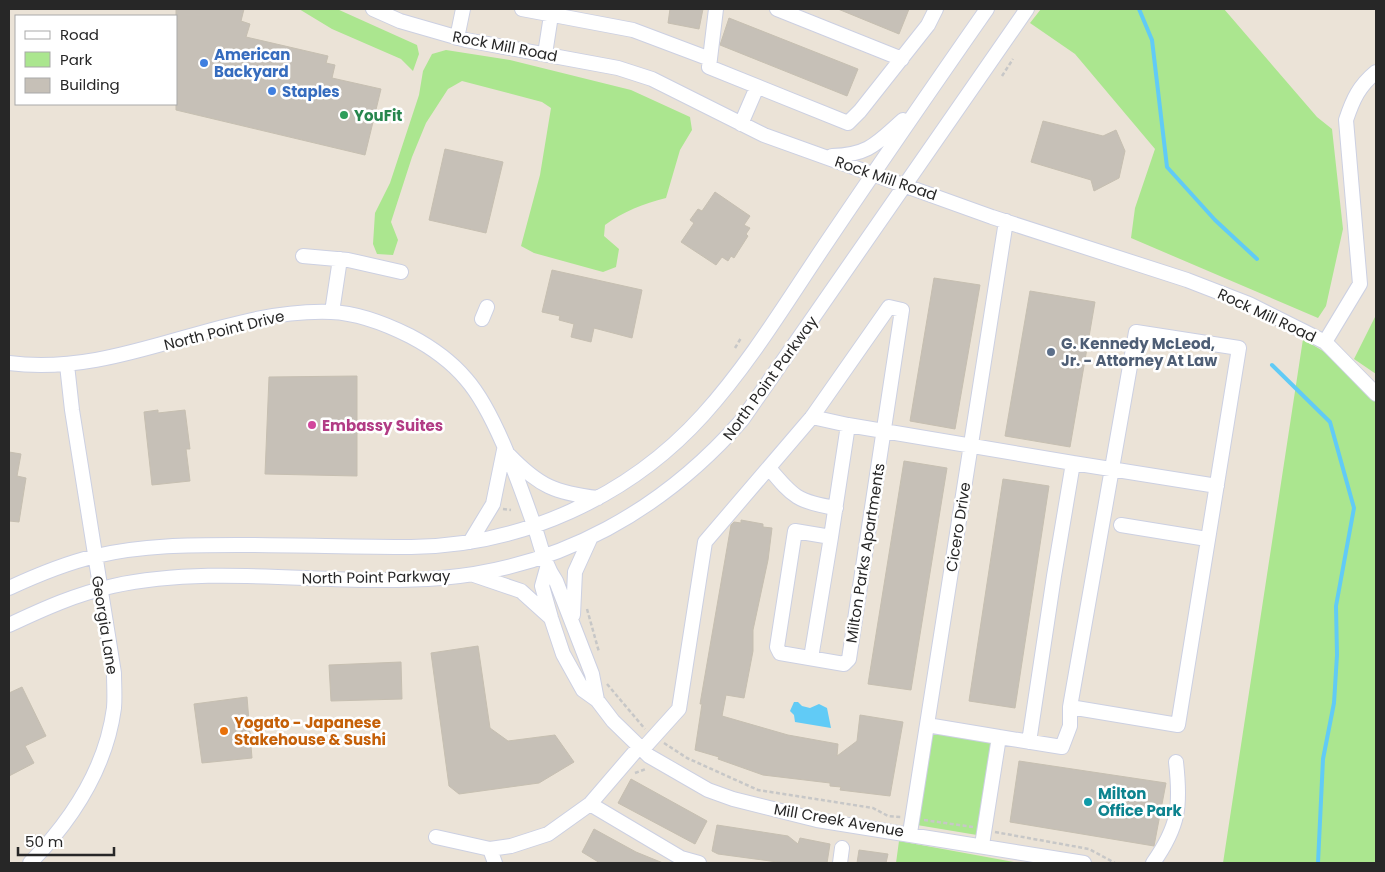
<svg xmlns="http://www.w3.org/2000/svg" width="1385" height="872" viewBox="0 0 1385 872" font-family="Poppins,sans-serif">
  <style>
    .green { fill: #abe68f }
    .water { fill: #61cbf6 }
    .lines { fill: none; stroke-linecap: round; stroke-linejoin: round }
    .stream { stroke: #61cbf6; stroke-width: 4 }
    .building { fill: #c6c0b7; stroke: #c6bfb1 }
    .minor-casing { stroke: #ccd0e2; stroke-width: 16 }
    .path { stroke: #c7c7c7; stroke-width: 2.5; stroke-dasharray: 4 2.5; stroke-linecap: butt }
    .minor { stroke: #fff; stroke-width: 14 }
    .shop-dot { fill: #3f7fe0; stroke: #fff; stroke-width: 2 }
    .leisure-dot { fill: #2e9e5b; stroke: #fff; stroke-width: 2 }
    .service-dot { fill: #5c6f8a; stroke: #fff; stroke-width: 2 }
    .hotel-dot { fill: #d1479c; stroke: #fff; stroke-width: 2 }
    .food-dot { fill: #e8710a; stroke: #fff; stroke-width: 2 }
    .culture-dot { fill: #0f9aa8; stroke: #fff; stroke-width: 2 }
    .labels { text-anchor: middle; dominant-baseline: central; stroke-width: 5; stroke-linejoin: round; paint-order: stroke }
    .street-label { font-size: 15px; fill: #272727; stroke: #fff }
    .shop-label { font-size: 15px; font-weight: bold; fill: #366cbe; stroke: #fff; text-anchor: start }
    .leisure-label { font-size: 15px; font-weight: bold; fill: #27864d; stroke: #fff; text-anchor: start }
    .service-label { font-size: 15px; font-weight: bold; fill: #4e5e75; stroke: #fff; text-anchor: start }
    .hotel-label { font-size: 15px; font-weight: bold; fill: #b23c85; stroke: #fff; text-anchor: start }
    .food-label { font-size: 15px; font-weight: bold; fill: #c56008; stroke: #fff; text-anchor: start }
    .culture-label { font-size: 15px; font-weight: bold; fill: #0d838f; stroke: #fff; text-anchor: start }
  </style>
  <rect width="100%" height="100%" fill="#ebe3d7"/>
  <path class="green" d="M299 9H337L417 45 419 54 413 71 401 59 332 29Z
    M1041 9H1224L1317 117 1332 129 1343 229 1326 306 1318 318 1131 238 1135 208 1155 149 1075 54 1030 23Z
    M446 50 510 60 631 90 690 117 692 130 680 150 666 198C643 204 624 211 605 225L604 236 619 249 616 267 603 272 534 253 521 246 540 175 551 108 542 102 462 81 448 89 426 123 412 157 391 222 398 240 393 255 377 254 373 244 375 213 390 183 419 95 423 71 432 54Z
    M1376 315V374L1354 359Z
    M1303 339 1376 383V863H1223Z
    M931 732 991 741 977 835 917 825Z
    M899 841 1019 863H896Z"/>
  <path class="water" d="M794 702H798L802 706 810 708 819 704 827 708 831 728 795 722 794 715 790 711Z"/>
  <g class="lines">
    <path class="stream" d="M1139 9 1152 40 1167 167 1215 220 1257 259
      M1272 365 1330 422 1354 508 1336 606 1337 655 1334 703 1323 759 1318 863"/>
  </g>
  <path class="building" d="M176 9H244L241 21 250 24 246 37 328 56 326 63 335 65 332 78 381 89 365 155 176 110Z
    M670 9H703L699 29 668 23Z
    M838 9H909L899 34Z
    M729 18 858 69 847 96 720 45Z
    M1043 121 1103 136 1116 130 1125 151 1119 178 1094 191 1091 180 1031 162Z
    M445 149 503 162 486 233 429 220Z
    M715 192 750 216 744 225 750 228 746 234 748 236 734 258 731 256 728 261 722 257 716 265 681 242 694 223 690 220 698 209 702 211Z
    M552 270 642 290 632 338 594 328 591 342 571 337 574 324 559 320 560 316 542 312Z
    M934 278 980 285 955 429 910 421Z
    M1030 291 1095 302 1070 447 1005 436Z
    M357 376V476L265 474 269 377Z
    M158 410V413L185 410 190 449H186L190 481 152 485 144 412Z
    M9 452 21 454 17 476 26 478 19 522 9 521Z
    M904 461 947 468 911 690 868 684Z
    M1003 479 1049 486 1015 708 969 701Z
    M741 520 763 524V527L772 528 768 560 753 630V651L744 698 726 695 722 716 788 735 838 744 837 756 857 741 860 715 903 722 890 796 840 790 841 787 830 786V783L763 775 718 759 719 757 695 750 702 704H700L731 525 734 522 741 523Z
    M478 646 490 728 508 741 555 735 574 762 539 783 459 794 449 786 431 653Z
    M401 662 402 699 331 701 329 665Z
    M22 687 46 736 25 746 34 763 9 776V693Z
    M247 697 252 758 202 763 194 704Z
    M1019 761 1166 783 1154 846 1010 822Z
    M631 779 707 821 695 844 618 803Z
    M717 825 788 836 798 844 800 838 830 844 827 863H785L718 854 712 851Z
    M594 829 636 852 663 863H600L582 852Z
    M859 850 888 854 886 863H857Z"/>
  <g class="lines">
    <g class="minor-casing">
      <path id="minor" d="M373 9 400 21 466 40 618 68 652 79 764 135 992 217 1187 280 1249 304 1325 342 1376 394
        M522 9 633 30 710 59
        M716 9 709 67 848 123 860 111 928 25 936 9
        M777 9 902 59
        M457 38 463 9
        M545 54 552 9
        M741 124 757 87
        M832 156C869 155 877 143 903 120
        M303 256 348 260 401 272
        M332 312 340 259
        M482 319 487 307
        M1325 342 1360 284 1346 120C1353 99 1359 86 1376 72
        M9 363C120 378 221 308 331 312 358 313 386 324 410 336 431 347 450 360 466 379 495 412 519 483 534 525 541 545 544 564 556 581L592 674 597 700
        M812 417 848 425 1073 463 1054 576 1029 742
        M509 455C539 486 555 493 598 498
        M1073 463 1217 486
        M769 468C793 497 798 502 836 508
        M1121 525 1207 539
        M470 542 493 504 504 450
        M547 568 542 586 551 618 563 654 583 690 597 700 613 721 649 756 708 790 733 799 817 820 1084 863
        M474 575 521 591 551 618
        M9 588C37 575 66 563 96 556 143 545 190 545 238 545 296 545 354 547 411 547 521 546 629 497 703 415 751 362 789 298 829 239 881 162 934 85 987 9
        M573 615 575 572 590 539
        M9 625C43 609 76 594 113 586 219 563 333 587 441 578 561 568 664 509 742 420L1027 9
        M811 658 831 537
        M927 725 999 737 982 845
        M999 737 1062 747 1070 726V707L1136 332 1239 348 1178 725 1070 707
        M642 750 679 709 705 542 812 417 889 307 902 310 849 659 844 664 780 653 777 647 795 531 831 537 848 425
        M590 804 681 858 699 863
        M910 833 1006 221
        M436 837 490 849 511 846 548 834 590 804 639 747
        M490 849 495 863
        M30 863C71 821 106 768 114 708 115 697 114 684 114 673L72 410 67 365
        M840 863 842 848
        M1153 863C1179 826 1181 806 1176 762"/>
    </g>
    <path class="path" d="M1002 76 1013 59
      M735 348 741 338
      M503 509 511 510
      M587 609 599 652
      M607 684 645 729
      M664 743 687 758 758 790 873 808 888 816 901 817
      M635 773 646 769
      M924 820 973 827
      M995 832 1089 849 1115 863"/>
    <use href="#minor" class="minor"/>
  </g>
  <g class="shop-dot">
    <circle cx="204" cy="63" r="5"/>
    <circle cx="272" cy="91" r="5"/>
  </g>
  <circle class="leisure-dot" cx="344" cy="115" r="5"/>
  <circle class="service-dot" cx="1051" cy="352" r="5"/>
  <circle class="hotel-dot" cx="312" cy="425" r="5"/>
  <circle class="food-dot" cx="224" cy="731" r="5"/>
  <circle class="culture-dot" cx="1088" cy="802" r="5"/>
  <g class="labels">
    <g class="street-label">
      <text transform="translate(505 46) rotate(11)">Rock Mill Road</text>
      <text transform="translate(886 178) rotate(19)">Rock Mill Road</text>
      <text transform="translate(1267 315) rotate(25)">Rock Mill Road</text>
      <text transform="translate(224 330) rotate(-14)">North Point Drive</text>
      <text transform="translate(770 378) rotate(-54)">North Point Parkway</text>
      <text transform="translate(958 527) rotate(-81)">Cicero Drive</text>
      <text transform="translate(865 553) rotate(-81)">Milton Parks Apartments</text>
      <text transform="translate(376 577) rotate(-1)">North Point Parkway</text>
      <text transform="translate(105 625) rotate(81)">Georgia Lane</text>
      <text transform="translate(839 820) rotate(10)">Mill Creek Avenue</text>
    </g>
    <g class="shop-label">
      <text x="214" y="54">American<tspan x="214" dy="17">Backyard</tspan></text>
      <text x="282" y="91">Staples</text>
    </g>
    <g class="leisure-label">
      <text x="354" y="115">YouFit</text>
    </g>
    <g class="service-label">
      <text x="1061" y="343">G. Kennedy McLeod,<tspan x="1061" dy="17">Jr. - Attorney At Law</tspan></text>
    </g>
    <g class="hotel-label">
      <text x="322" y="425">Embassy Suites</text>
    </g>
    <g class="food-label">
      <text x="234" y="722">Yogato - Japanese<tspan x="234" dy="17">Stakehouse &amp; Sushi</tspan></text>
    </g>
    <g class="culture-label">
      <text x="1098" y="793">Milton<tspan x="1098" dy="17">Office Park</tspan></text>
    </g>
  </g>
  <rect width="1385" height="872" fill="none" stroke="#272727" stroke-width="20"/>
  <rect x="15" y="15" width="162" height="90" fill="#ffffff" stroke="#a9a9a9"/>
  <rect x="25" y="31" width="25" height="8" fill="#ffffff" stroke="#a9a9a9"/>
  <text x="60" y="40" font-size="15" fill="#272727">Road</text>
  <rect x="25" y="52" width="25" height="15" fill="#abe68f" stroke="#a9a9a9"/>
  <text x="60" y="65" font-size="15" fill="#272727">Park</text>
  <rect x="25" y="78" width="25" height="15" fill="#c6c0b7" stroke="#a9a9a9"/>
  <text x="60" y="90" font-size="15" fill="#272727">Building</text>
  <path d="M18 847v8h96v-8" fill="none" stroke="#272727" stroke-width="2.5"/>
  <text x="25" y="847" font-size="15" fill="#272727" stroke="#ffffff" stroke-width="4" paint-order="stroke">50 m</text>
</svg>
